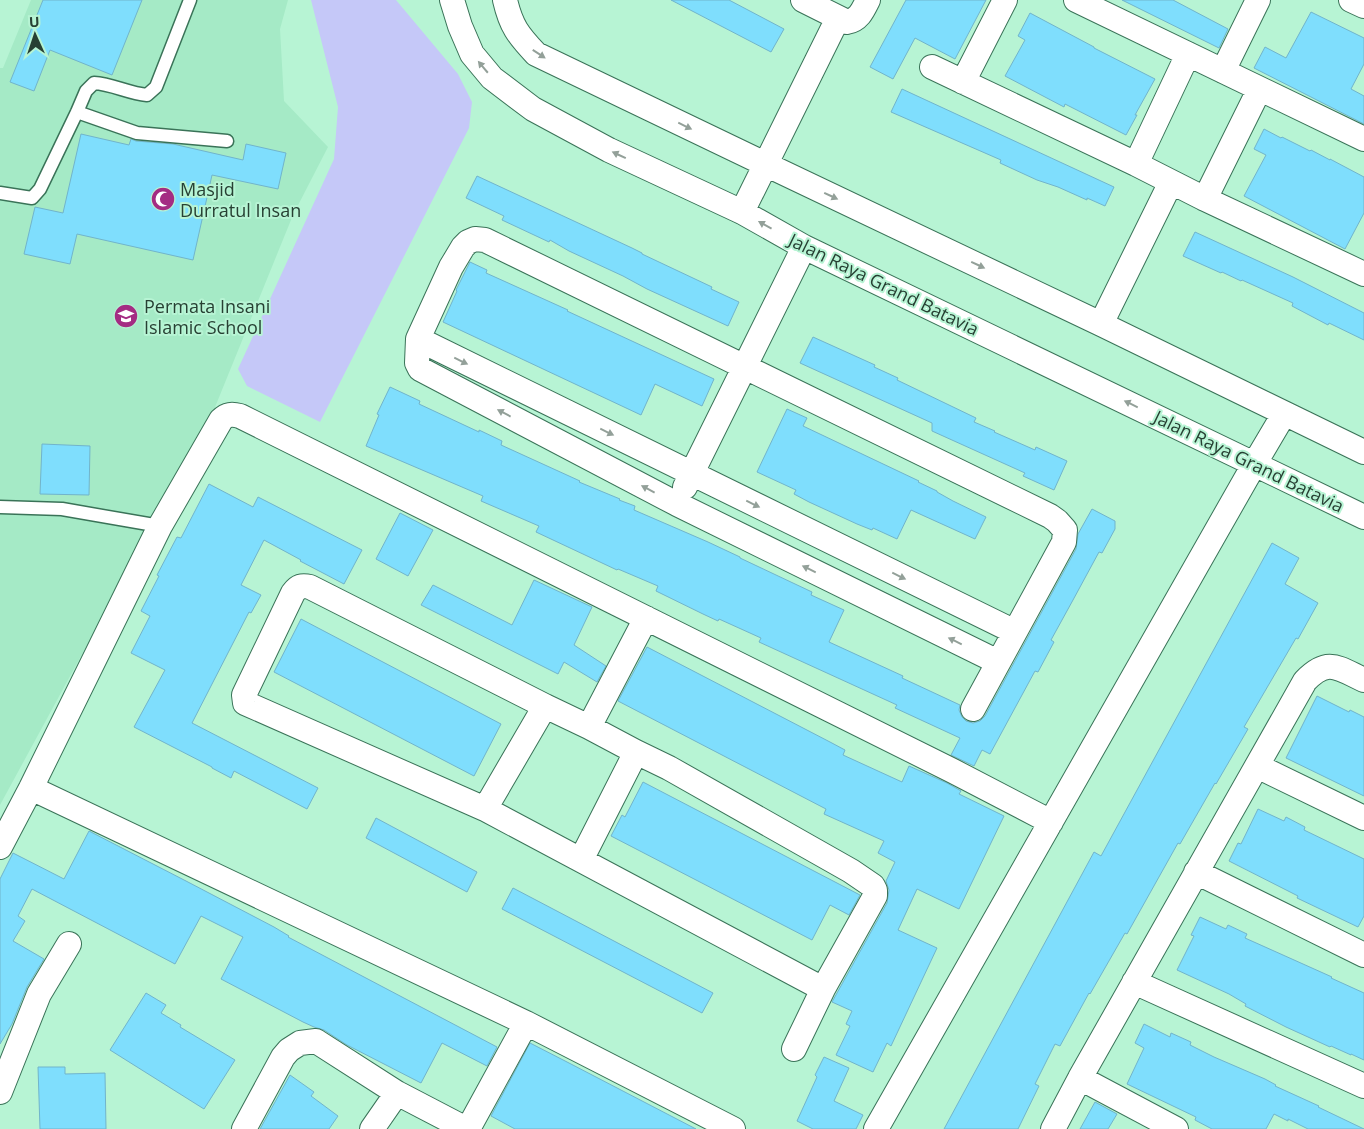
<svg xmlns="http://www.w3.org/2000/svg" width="1364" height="1129" viewBox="0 0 1364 1129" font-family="'Open Sans',sans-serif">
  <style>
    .built { fill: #a5eac6 }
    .water { fill: #c5c8f8 }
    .building { fill: #7fdefd; stroke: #71b4cb }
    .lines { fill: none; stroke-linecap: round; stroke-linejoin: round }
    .lane-casing { stroke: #3a7358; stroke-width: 15 }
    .street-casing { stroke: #3a7358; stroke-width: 26 }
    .lane { stroke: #fff; stroke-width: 12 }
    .street { stroke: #fff; stroke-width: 24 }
    .oneway { fill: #93a099 }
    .labels { text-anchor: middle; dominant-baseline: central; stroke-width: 4; stroke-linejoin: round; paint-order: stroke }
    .poi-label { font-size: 18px; fill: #274033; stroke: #b7f4d4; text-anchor: start }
    .street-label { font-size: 18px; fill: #274033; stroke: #b7f4d4 }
  </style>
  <rect width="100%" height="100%" fill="#b7f4d4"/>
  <path class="built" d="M31 0H288L280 29 284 101 328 147 293 215 211 417 169 512 100 621 0 805V68H3Z"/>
  <path class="water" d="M311 0H396L458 74 472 102 469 128 320 422 247 386 238 369 334 159 338 107Z"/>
  <path class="building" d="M43 0H142L112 75 50 50 34 91 10 82Z
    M671 0H729L784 29 771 52Z
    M906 0H986L955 59 915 38 893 79 870 67Z
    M1122 0H1173L1228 29 1219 48Z
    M1311 12 1364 38V64L1351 89 1364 96V124L1254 68 1265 47 1286 58Z
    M1030 13 1094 47V48L1155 79 1135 115H1137L1126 135 1065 104 1064 107 1005 76 1025 40 1018 36Z
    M902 89 1114 187 1105 206 1087 198V200L1058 187 1037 180 1000 163 1001 160 891 112Z
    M1264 129 1281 138 1282 137 1310 151 1311 150 1330 160V159L1364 177V213L1345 249 1244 196 1266 155 1254 149Z
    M81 134 129 145 131 139 136 141 173 144 243 160 246 144 286 153 278 189 212 175 193 260 77 234 70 264 24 254 35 207 63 213Z
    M477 176 632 248 642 253V254L712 287 711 289 739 302 728 326 647 289 623 276 569 251 550 240 549 242 502 220 504 216 466 198Z
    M1195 232 1293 277 1364 313V340L1329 323 1328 325 1292 306 1293 303 1242 280 1241 281 1222 272 1221 273 1183 256Z
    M470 262 487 270 486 273 568 310 567 311 714 379 702 406 655 384 641 415 443 322 457 291 456 290Z
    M813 337 875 365 874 367 898 378 897 380 976 418 974 422 995 431 994 432 1035 450 1036 447 1067 461 1054 490 1023 476 1025 473 932 431V423L800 363Z
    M390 387 420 401 419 404 479 432V430L502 441 501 445 580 481 579 482 620 499 619 500 635 506 634 510 708 542 740 557V558L812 592 811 595 844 610 829 642 903 676 902 678 960 705 959 710 962 717 966 721 973 723 980 721 985 716 1076 549 1078 534 1092 509 1115 521V529L1102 553 1099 552 1073 600 1051 640 1054 642 1038 672 1035 671 990 754 982 750 974 766 951 755 960 738 895 708 897 705 759 642 761 638 719 619 718 621 703 614 656 591 658 586 618 569 617 570 536 532 539 526 481 501 483 496 366 446 379 415 377 414Z
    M787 409 807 418 803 426 919 481 918 482 937 491V492L953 501 986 517 975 539 911 510 897 539 873 528 872 530 857 524 809 502 794 494 796 490 757 472Z
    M42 444 90 446 89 495 40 494Z
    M209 484 253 507 258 497 362 550 344 584 300 561 301 560 264 540 241 585 261 595 251 613 249 612 192 723 318 788 307 809 234 771 231 778 212 768V767L134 727 165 670 131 653 150 616 141 611 159 576 157 575 177 537 181 538Z
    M400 513 433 530 408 576 376 559Z
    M1272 543 1299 558 1285 584 1318 603 1298 639 1296 638 1244 727 1248 729 1216 784 1215 783 1180 844 1178 843 1127 934 1125 933 1090 994 1089 993 1060 1046 1055 1044 1035 1084 1039 1086 1018 1129H944L1094 852 1101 856Z
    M534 580 592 607 574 645 606 666 597 682 564 662 558 674 421 605 433 585 512 625Z
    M301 619 501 724 474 776 274 672Z
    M647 647 830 742 845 750 843 755 902 782 909 766 947 783 961 791 959 794 1004 816 959 909 917 889 898 930 937 948 891 1046 887 1043 873 1072 836 1055 850 1026 846 1024 852 1011 832 1002 887 903 889 890 886 881 895 862 878 853 884 841 824 814 826 809 618 701Z
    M1317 696 1349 712 1350 710 1364 717V796L1286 758Z
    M643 782 860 895 849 915 830 905 812 940 611 836 622 815 625 817Z
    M1258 809 1284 821 1286 817 1305 827 1304 830 1364 859V916L1358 927 1297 898 1298 896 1229 861 1238 843 1241 844Z
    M376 818 477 872 467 892 366 838Z
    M89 831 186 881 274 927 289 936 288 937 497 1047 487 1066 442 1043 421 1083 347 1045 324 1030 314 1027 303 1022 221 979 243 937 201 916 175 964 32 889 18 916 25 921 13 941 44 959 27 987 12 1024 0 1044V879L13 853 64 879Z
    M513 888 713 993 702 1013 502 909Z
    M1200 917 1226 929 1228 925 1247 934 1245 938 1332 977 1331 978 1364 993V1060L1351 1054V1055L1331 1046 1330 1047 1286 1027 1245 1006 1246 1004 1229 994 1177 970 1194 936 1191 935Z
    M146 993 166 1005 161 1013 181 1025 180 1027 235 1060 204 1109 110 1050Z
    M1144 1024 1170 1037 1171 1033 1191 1042 1190 1045 1214 1057 1265 1079 1276 1085 1275 1086 1319 1106 1318 1107 1364 1129H1308L1288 1119V1121L1274 1114 1266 1129H1212L1195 1120 1196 1117 1127 1084 1144 1048 1135 1043Z
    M530 1043 569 1063 696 1129H515L491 1116Z
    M824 1057 849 1068 834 1101 863 1115 856 1129H813L797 1121 817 1077 815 1075Z
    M38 1067H65V1074L105 1073 106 1129H40Z
    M290 1075 314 1092 311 1096 338 1116 329 1129H260Z
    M1095 1102 1117 1114 1108 1129H1080Z"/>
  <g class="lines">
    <g class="lane-casing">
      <path id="lane" d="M77 112 137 133 227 141
        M0 193 32 198 40 189 77 112 86 91 94 83C112 84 128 93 147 95L156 87 190 0
        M0 507 62 509 160 526"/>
    </g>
    <g class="street-casing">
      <path id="street" d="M452 0 460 26 472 54 492 78 533 109 609 150 742 212 804 247 1364 517
        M505 0C511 26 518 35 536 54L765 164 1101 324 1364 452
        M803 0 847 22C859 20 863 10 868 0
        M1076 0 1364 139
        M1351 0 1364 6
        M932 67 1136 164 1205 199 1364 274
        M1223 71 1258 0
        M963 82 1005 0
        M1136 164 1188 54
        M1205 199 1259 90
        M742 212 838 18
        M1101 324 1171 182
        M418 339 1015 632
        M685 487 804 247
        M646 618 589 727 545 706 485 809 823 989
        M973 709 1064 542 1065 530 1057 521 1050 516 485 240 475 239 468 242 463 247 451 267 418 339 417 363 420 369 677 504 998 662
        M589 727 636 752
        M1257 766 1364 818
        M31 788 526 1023 733 1129
        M485 809 245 703 244 695 293 593C298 586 302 585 310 587L545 706
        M0 847 31 788 160 526 221 420C227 414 232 414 240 416L953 771 1051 822
        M581 860 636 752 669 768 851 871 873 886 875 890V896L823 989 794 1049
        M1196 872 1364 955
        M1134 982 1364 1086
        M1080 1078 1176 1129
        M0 1092 39 994 69 944
        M244 1129 283 1057 289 1050 300 1043 316 1041 319 1043 397 1093 466 1129
        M372 1129 397 1093
        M468 1129 526 1023
        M876 1129 1255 463 1284 414
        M1053 1129 1080 1078 1305 681C1328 657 1338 668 1364 680"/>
    </g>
    <use href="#lane" class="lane"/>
    <use href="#street" class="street"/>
  </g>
  <defs><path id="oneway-solid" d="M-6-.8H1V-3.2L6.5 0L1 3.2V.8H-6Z" transform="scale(1.25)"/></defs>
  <g class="oneway">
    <use href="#oneway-solid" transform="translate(539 54) rotate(33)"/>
    <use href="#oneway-solid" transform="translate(483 67) rotate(-130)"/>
    <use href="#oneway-solid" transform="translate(685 126) rotate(26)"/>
    <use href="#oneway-solid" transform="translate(619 155) rotate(-155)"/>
    <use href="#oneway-solid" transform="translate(831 196) rotate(25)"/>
    <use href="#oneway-solid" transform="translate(765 225) rotate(-151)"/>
    <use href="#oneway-solid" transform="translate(978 265) rotate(25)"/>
    <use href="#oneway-solid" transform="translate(461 361) rotate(26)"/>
    <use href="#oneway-solid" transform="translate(1131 404) rotate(-154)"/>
    <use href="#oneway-solid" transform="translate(504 413) rotate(-152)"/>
    <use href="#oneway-solid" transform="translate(607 432) rotate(26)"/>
    <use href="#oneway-solid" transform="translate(648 489) rotate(-152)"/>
    <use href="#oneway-solid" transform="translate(753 504) rotate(26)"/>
    <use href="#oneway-solid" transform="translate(809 569) rotate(-154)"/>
    <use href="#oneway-solid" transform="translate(899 576) rotate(26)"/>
    <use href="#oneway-solid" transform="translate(955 641) rotate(-154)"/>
  </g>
  <defs>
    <g id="mosque-disc" transform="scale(1.25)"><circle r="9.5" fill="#a42c83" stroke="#b7f4d4"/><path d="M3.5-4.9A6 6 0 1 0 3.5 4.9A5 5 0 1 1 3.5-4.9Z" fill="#fff"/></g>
    <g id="school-disc" transform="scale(1.25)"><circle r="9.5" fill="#a42c83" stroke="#b7f4d4"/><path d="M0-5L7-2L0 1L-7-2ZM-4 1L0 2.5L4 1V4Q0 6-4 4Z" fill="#fff"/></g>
  </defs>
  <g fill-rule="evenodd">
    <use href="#mosque-disc" x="163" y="199"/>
    <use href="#school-disc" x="126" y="316"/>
  </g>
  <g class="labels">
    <g class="poi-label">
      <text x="180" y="189">Masjid<tspan x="180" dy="21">Durratul Insan</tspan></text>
      <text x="144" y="306">Permata Insani<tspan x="144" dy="21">Islamic School</tspan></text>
    </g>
    <g class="street-label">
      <text transform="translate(884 284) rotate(26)">Jalan Raya Grand Batavia</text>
      <text transform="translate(1249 461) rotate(26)">Jalan Raya Grand Batavia</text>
    </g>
  </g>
  <g transform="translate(35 35) rotate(357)" stroke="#b7f4d4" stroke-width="4" paint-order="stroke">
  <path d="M0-4L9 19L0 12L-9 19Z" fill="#274033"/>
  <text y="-8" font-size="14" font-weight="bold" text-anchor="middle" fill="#274033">U</text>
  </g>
</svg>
